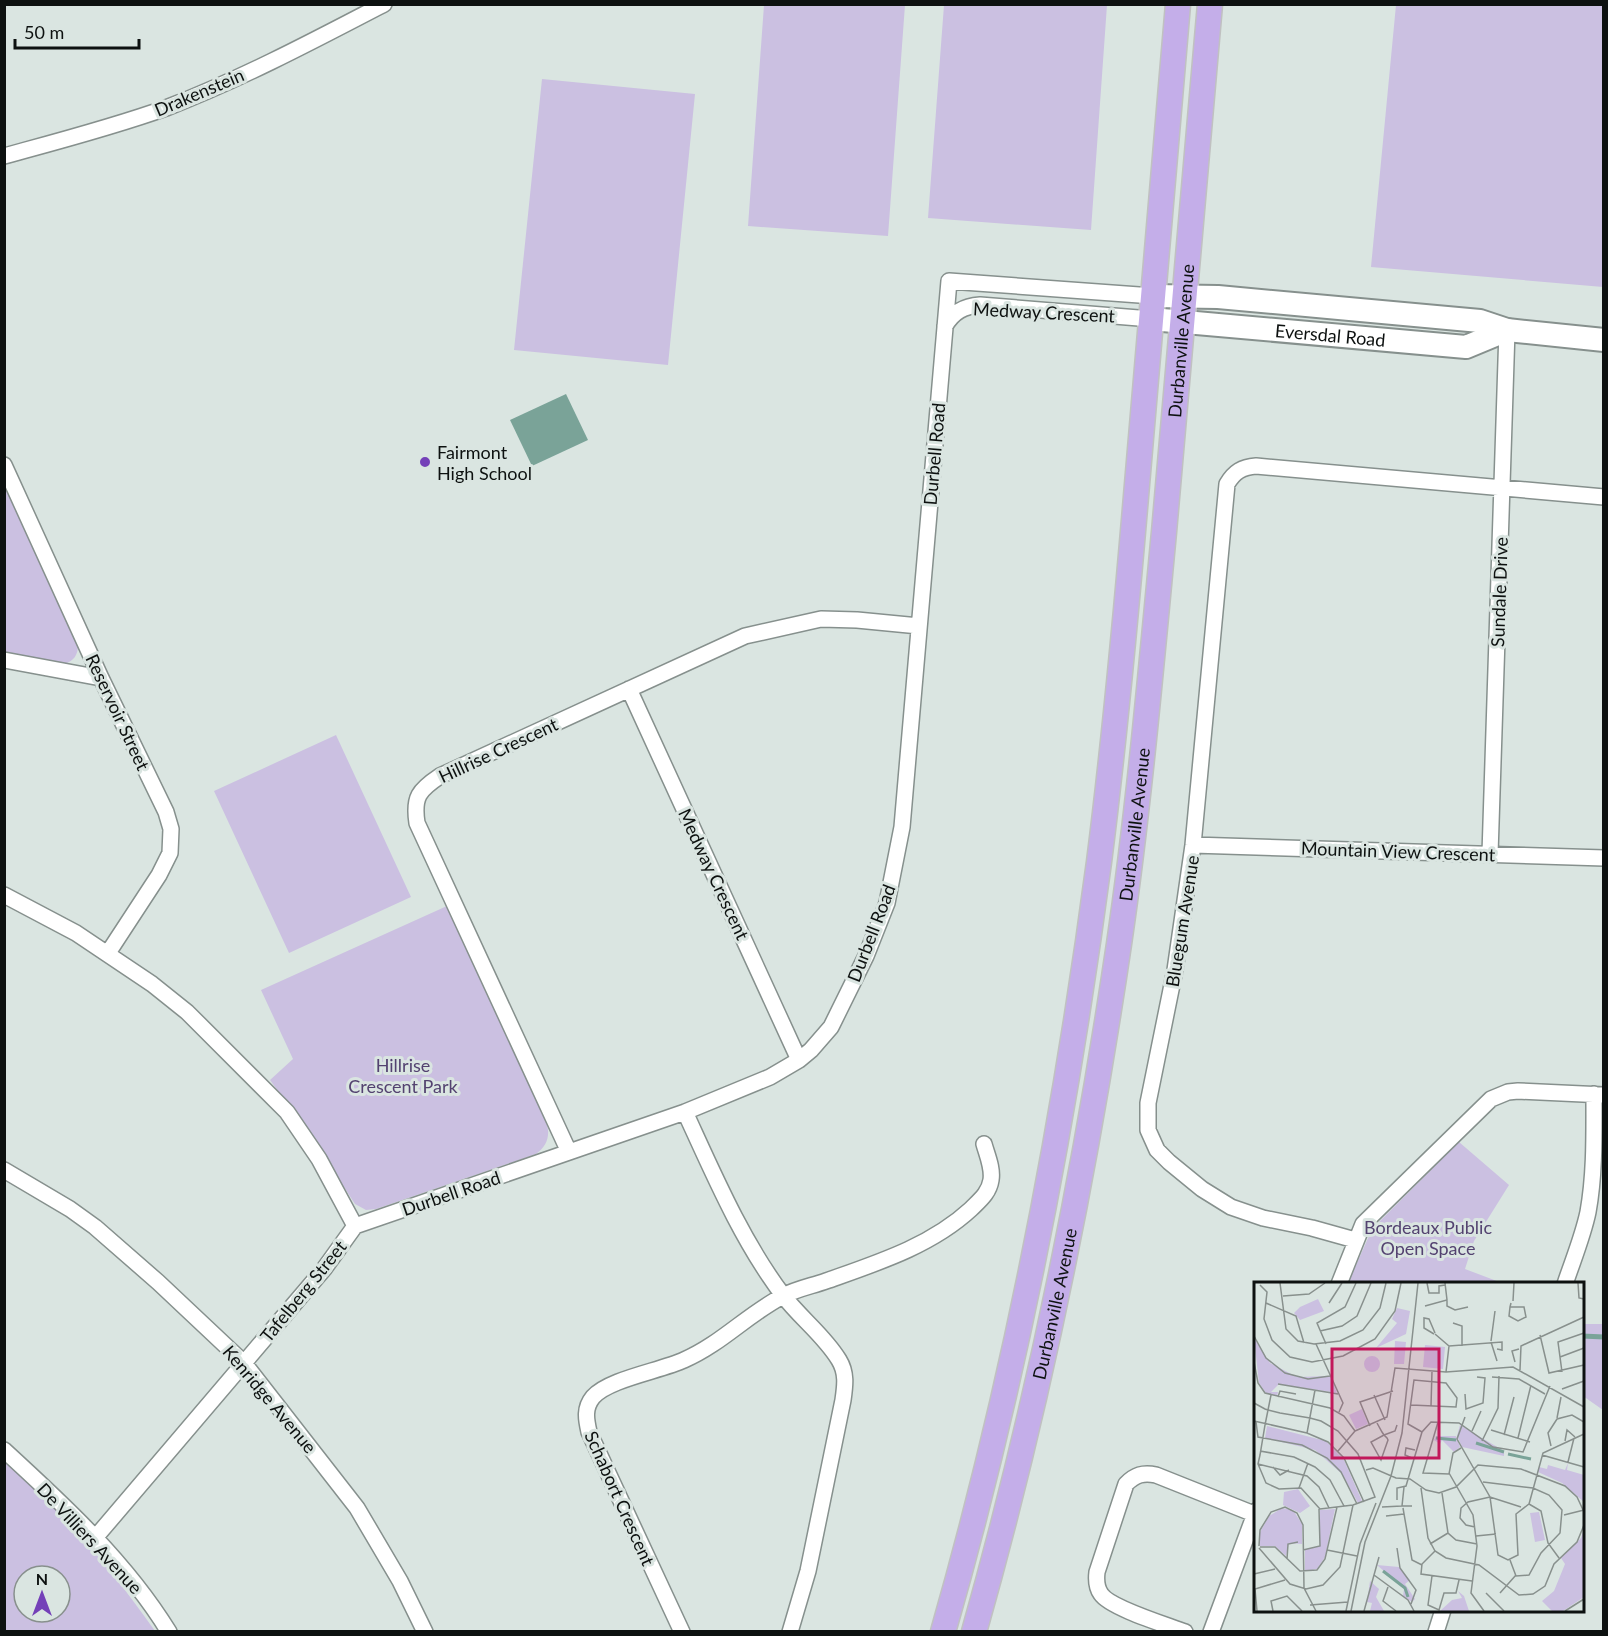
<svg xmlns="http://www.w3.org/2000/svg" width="1608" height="1636" viewBox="0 0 1608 1636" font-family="Lato,sans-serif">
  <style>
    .green { fill: #cbc0e1; fill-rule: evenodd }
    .water { fill: #7aa398 }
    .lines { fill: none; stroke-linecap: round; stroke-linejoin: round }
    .stream { stroke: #7aa398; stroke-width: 5 }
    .street-casing { stroke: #86908d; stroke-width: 18 }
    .secondary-casing { stroke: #86908d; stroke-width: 26 }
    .primary-casing { stroke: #c0c1c1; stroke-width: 27 }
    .street { stroke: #fff; stroke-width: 15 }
    .secondary { stroke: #fff; stroke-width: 22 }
    .primary { stroke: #c4aee9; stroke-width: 24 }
    .poi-dot { fill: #7440b8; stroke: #dae5e1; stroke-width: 2 }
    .labels { text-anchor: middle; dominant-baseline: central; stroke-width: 6; stroke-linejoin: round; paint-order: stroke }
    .street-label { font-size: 18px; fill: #0d1110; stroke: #dae5e1 }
    .poi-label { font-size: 18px; fill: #0d1110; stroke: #dae5e1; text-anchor: start }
    .park-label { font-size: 18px; fill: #534270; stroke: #dae5e1 }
    .inset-river { fill: none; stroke: #7aa398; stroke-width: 3 }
    .inset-road { fill: none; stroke: #88908d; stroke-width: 1.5 }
    .view { fill: #c2185b; fill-opacity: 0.15; stroke: #c2185b; stroke-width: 3 }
    .inset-edge { fill: none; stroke: #0d1110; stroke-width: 3 }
  </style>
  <rect width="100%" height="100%" fill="#dae5e1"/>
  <path class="green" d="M764 5H905L888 236 748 226Z
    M944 5H1107L1091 230 928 218Z
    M1396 5H1603V287L1371 267Z
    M542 79 695 94 668 365 514 350Z
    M4 484 78 645C78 655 74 661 64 664L5 653Z
    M336 735 411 897 289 953 214 791Z
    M447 906 546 1122C551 1135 547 1146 536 1154L376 1209 366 1210 355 1204 310 1135 270 1080 293 1059 261 990Z
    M1459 1142 1509 1185 1474 1241 1465 1269 1502 1283H1348L1369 1236 1379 1222Z
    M1582 1320 1585 1324H1603V1410L1583 1396Z
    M4 1461C63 1510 111 1569 155 1631H5ZM24 1576H60V1612H24Z"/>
  <path class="water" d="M566 394 588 440 532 466 510 420Z"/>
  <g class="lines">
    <path class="stream" d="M1582 1336 1604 1337"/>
    <g class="street-casing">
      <path id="street" d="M4 156C59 141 113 127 166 108 241 79 313 41 384 4
        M945 326C953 312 964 306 980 305L1151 319
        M4 465 101 678 166 812 171 829 170 853 159 875 108 953
        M4 660 101 678
        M629 689 799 1060
        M1193 845 1604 858
        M1490 854 1507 330
        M4 895 76 933 152 984 187 1012 287 1112 319 1159 355 1226
        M685 1112C714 1175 741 1239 782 1294 800 1318 824 1335 839 1360 847 1373 845 1386 843 1400L808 1571 790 1632
        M569 1152 417 823C413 797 419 790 440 776L745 636 821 619 857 620 919 626
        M4 1170 70 1209 95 1227 158 1282 244 1363 357 1508 400 1581 425 1632
        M355 1226 685 1112 770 1077 799 1060 811 1050 831 1027 866 956 887 903 902 827 949 281 1153 296
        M1355 1240 1312 1228 1263 1218 1231 1207 1202 1189 1169 1162 1157 1150 1148 1130V1103L1175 970 1193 845 1227 484C1234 472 1242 467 1256 466L1604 497
        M1339 1284 1363 1224 1491 1099 1508 1092 1518 1091 1604 1095
        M1565 1284C1573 1260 1583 1236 1588 1212 1595 1173 1594 1133 1594 1094
        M4 1450C64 1505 126 1562 169 1632
        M95 1538 324 1269 355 1226
        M682 1632 589 1432C586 1419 584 1408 593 1397 609 1379 660 1371 684 1360 721 1344 748 1314 783 1296 796 1289 812 1286 826 1281 877 1263 931 1246 971 1209 980 1200 989 1193 991 1180 993 1168 987 1155 984 1144
        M1185 1632C1167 1625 1110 1608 1101 1594 1096 1587 1096 1580 1097 1572L1126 1484C1135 1475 1143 1472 1156 1475L1254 1514
        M1211 1632 1256 1511
        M1436 1632 1443 1610"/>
    </g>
    <g class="secondary-casing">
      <g id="secondary">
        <path d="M1153 296 1218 297 1480 321 1507 330 1604 340"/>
        <path id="s1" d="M1151 319 1466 347 1507 330"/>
      </g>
    </g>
    <g class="primary-casing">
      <g id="primary">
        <path d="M943 1632C1015 1381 1065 1120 1099 862 1114 744 1125 626 1135 508 1150 340 1163 172 1178 4"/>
        <path id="s2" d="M974 1632C1038 1406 1085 1175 1119 944 1139 807 1151 669 1164 532 1180 356 1194 180 1210 4"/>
      </g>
    </g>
    <use href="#street" class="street"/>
    <use href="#secondary" class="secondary"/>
    <use href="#primary" class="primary"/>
  </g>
  <circle class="poi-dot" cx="425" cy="462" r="6"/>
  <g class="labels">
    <g class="street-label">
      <text transform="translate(199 92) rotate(-23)">Drakenstein</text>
      <text transform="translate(1044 312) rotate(3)">Medway Crescent</text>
      <text stroke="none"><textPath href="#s1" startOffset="180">Eversdal Road</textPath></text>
      <text stroke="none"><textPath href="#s2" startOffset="1310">Durbanville Avenue</textPath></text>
      <text transform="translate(934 454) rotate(-85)">Durbell Road</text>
      <text transform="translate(1499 592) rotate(-88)">Sundale Drive</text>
      <text transform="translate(118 712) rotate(65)">Reservoir Street</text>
      <text transform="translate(498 750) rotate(-25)">Hillrise Crescent</text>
      <text stroke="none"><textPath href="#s2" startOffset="824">Durbanville Avenue</textPath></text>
      <text transform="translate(1398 851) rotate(2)">Mountain View Crescent</text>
      <text transform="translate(714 874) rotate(65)">Medway Crescent</text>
      <text transform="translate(1182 921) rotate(-81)">Bluegum Avenue</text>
      <text transform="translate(871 933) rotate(-69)">Durbell Road</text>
      <text transform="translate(451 1193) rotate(-19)">Durbell Road</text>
      <text transform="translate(303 1291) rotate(-51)">Tafelberg Street</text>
      <text stroke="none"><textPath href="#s2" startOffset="338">Durbanville Avenue</textPath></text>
      <text transform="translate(270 1399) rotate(50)">Kenridge Avenue</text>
      <text transform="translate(620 1498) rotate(66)">Schabort Crescent</text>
      <text transform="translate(90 1538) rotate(47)">De Villiers Avenue</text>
    </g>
    <g class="poi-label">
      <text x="437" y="452">Fairmont<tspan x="437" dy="21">High School</tspan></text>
    </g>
    <g class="park-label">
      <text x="403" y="1065">Hillrise<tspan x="403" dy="21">Crescent Park</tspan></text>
      <text x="1428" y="1227">Bordeaux Public<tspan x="1428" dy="21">Open Space</tspan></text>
    </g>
  </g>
  <g transform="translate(1254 1282)">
    <rect width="330" height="330" fill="#dae5e1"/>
    <path d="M64 17 70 29 46 38 40 31 46 25ZM143 26 156 29 152 52 122 66 143 41 138 37ZM0 56 16 81 43 95 76 94 83 111 25 102 17 110H24L23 114 12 111 5 101ZM141 59 152 60 150 82H140ZM171 63 191 65 189 87 169 85ZM110 82a8 8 0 1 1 16 0a8 8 0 1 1-16 0ZM108 127 114 142 102 147 95 133ZM206 143 250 169V174L208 165 203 154ZM13 144 72 159 90 178 108 219 104 221 88 192 61 168 11 156ZM182 154H202L206 165 200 170 188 158 186 162 180 158ZM314 181 313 188 330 193V220L308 201 284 190 285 185 293 187 294 183 311 188ZM44 207 56 224 46 231 29 223 30 210ZM28 226 39 228 48 242V262L35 261 32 274 21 264H6L5 252 15 234ZM81 227 71 275 63 287 51 289V268L66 264V228ZM285 230 291 258 281 260 276 231ZM330 247V315L309 329H298L288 319 300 309 311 282 307 276 327 256ZM123 283 145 285 156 298 151 302 161 317 158 320 149 314 150 307ZM116 299 125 307 122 315 130 329H116L118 321 113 320ZM204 309 210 314 215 329H186L198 318 208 316Z" fill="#cbc0e1"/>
    <path class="inset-river" d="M182 156 202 158M222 161 250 170M254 172 277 177M129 289 151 306 154 315"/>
    <path class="inset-road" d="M26 1 32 47 44 59 60 62 86 59 109 48 126 26 132 1M173 1 175 11H185V4L191 3M324 1 325 16 330 17M6 3 13 10 10 37 18 58 36 75 58 80 89 74 121 57 141 29 147 1M29 14 55 12 71 1M193 18V24L201 28 214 25M259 19 260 1M12 21 42 34 50 61M75 21 88 1M171 24 193 18 191 1M256 25H270L272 35 264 39 255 34 256 25 257 21M199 41 208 44V64M66 49 88 44 103 34 117 1M180 52 170 46V36L175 37 181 51M181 52 195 64 248 60V68L243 67M286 53 295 91 330 83M0 54 12 76 31 91 54 97 76 94M237 59 241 29M237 60 243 79M62 62 89 121 85 130M72 62 63 41 91 25 102 1M306 75 330 66M0 80 4 101 11 111 76 126 90 134 101 149M261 80 258 69 265 67M266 88 267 64 330 35M192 90 195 64M308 90 304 60 330 51M238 95 265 97 291 112M24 102 84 112M308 107 330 99M211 112 212 127 229 121 231 96 223 95M120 113 131 138M24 115 26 109 42 112M0 121 11 127 14 128 26 131 56 136 67 139 84 149 104 172 121 215 99 223 66 227 47 206 25 207 12 201 4 182 6 173 11 143 17 113M157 123 202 125 203 116 192 101 160 98 154 142 168 150M177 124 178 89M211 135 203 157 236 215 244 273 254 278 264 273 262 232 275 222 287 229 294 261 305 276M303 136 307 115M0 139 53 151 74 160 90 176 110 220M2 140 4 155 48 163 73 176 87 190 103 222M184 140 169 191 195 192 199 171 207 166M123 141 128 150 130 153 133 156 134 158 127 178 117 160 130 153 141 149 143 143M116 144 106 120 139 109M237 148 276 160M101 149 133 135 141 86 192 90 259 85 330 125M218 149 227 129M53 151 61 108M250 153 260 115M264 156 277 103M228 159 244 126 245 94M311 159 313 148 321 155M297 164 294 151 303 137 318 133 330 140M6 169 40 175 61 185 76 198 90 224M84 169 101 149M288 173 330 185M158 176 151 173 152 166 161 168M314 180 320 156M4 182 53 194 65 205 75 226M19 185 26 193 35 188M112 188 119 186 142 196 156 197 172 208 185 211 202 205 224 183 267 187 311 204 323 215 330 230M195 191 219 233 223 264 217 311 230 329M229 200 279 206 295 213 308 228 306 251 287 271 275 293 262 294 256 278M150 205 148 224H158M45 206 54 181M167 206 174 256 181 269 192 276 225 283 265 313 279 312 291 304 300 282 323 260 330 243M188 211 194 251 202 258 223 262M143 218V206L152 204 168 150 177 140 205 141 239 165 269 170 296 104M275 222 289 171 330 152M128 225 148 224M149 226 158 278 168 283M310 233 330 228M132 234 150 232M221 245 212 243 206 236 207 226 214 220 236 215 267 225M222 254 242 252M176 262 194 251M5 264 6 248 17 230 31 225 43 231 49 243 50 306 62 329M6 265H21L46 289 63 288 71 277 83 225M5 266 36 302 52 307 69 303 86 285 99 223M143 266 146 286 162 308 157 322M49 268 66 264 65 227M73 268 103 274M181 269 168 282 167 292 218 299M33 277 34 262 44 260M0 292 21 287M120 293 154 318 160 329M178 294 174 323 185 328 190 311H202L205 298M134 305 129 319 142 329M232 311 250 329M246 311 262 293M56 323 94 320M3 329 1 307 31 298M19 329 17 319 33 314 48 329M92 329 106 262 122 221M97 329 111 260 137 194 148 151 164 1M110 329 125 275M311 329 330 317"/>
    <path class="view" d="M78 67H185V176H78Z"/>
    <rect width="330" height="330" class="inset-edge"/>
  </g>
  <rect width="1608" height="1636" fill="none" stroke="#0d1110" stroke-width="12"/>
  <g transform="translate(42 1594)"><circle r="28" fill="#dae5e1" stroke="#88908d" stroke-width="1.5"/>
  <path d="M0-4.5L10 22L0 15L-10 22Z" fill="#7440b8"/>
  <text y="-9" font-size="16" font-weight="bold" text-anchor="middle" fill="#0d1110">N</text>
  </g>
  <path d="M15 39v9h124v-9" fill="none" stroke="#0d1110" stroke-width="3"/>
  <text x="24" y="39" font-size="18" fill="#0d1110" stroke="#dae5e1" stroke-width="4.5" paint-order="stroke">50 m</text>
</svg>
